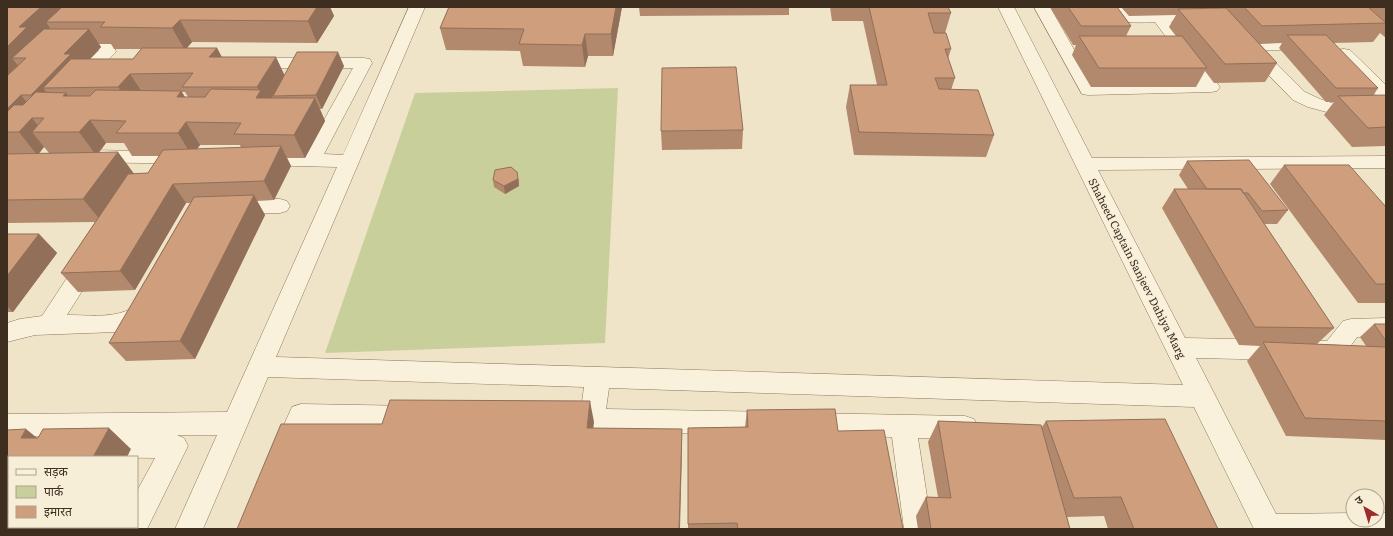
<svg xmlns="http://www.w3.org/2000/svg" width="1393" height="536" viewBox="0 0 1393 536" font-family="Literata,'Noto Sans Devanagari',serif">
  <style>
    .green { fill: #c9cf9b }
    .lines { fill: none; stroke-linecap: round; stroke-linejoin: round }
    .minor-casing { stroke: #8d765c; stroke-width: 1 }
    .minor { fill: #faf1dc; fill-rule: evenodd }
    .wall { fill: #b2896c; fill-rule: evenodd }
    .shaded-wall { fill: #916f58 }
    .building { fill: #cf9f7d; stroke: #916f58 }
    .labels { text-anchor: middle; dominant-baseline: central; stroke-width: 3; stroke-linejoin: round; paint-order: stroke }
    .street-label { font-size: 11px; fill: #3d2e20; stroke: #f7eed8 }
  </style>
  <rect width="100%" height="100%" fill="#f0e4c8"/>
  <path class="green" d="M618 88 605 343 325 353 415 93Z"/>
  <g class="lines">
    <g class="minor-casing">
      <path id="minor" d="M409 7H425L276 357 1183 385 998 7H1014L1092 158 1386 156V168L1098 170 1185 338 1327 341 1343 321 1351 319 1386 318V336L1357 337 1342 358 1333 361 1196 358 1276 514 1353 513V520H1377V513H1386V529H1254L1194 407 609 388 606 409 775 412 784 415 788 423 784 431 775 434 592 432 563 431 554 428 550 420 554 412 563 409H581L584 387 268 377 203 529H175L217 435H177L184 438 188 446 147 529H127L126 527H137V491L155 458 93 457 89 455 85 447 89 439 97 436H7V414L227 412 337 167 258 165 251 163 248 159 251 155 258 153 305 154 353 68H248L242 67 240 63 242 59 248 58H364L370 59 372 63 324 154 343 155Z
        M1034 7H1050L1094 85 1199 82 1155 22C1135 23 1117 25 1104 7H1121L1130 13 1175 12 1181 14 1183 17 1181 20 1171 22 1220 87 1217 91 1211 92 1088 95 1082 94Z
        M1202 7H1219L1252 40H1309L1315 42 1317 45 1315 48 1309 50H1262L1305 92 1320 99 1335 104 1386 105V115L1334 114 1308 107 1293 100Z
        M71 39 113 42 116 52 103 65 108 66 110 70 108 74 102 75 82 74 80 70 99 50 65 47 63 44 65 41Z
        M1344 49 1350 50 1386 85V100L1380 99 1338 58 1336 54 1338 50Z
        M92 150 188 152 195 154 198 158 195 162 188 164 92 162 85 160 82 156 85 152Z
        M280 199 287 201 290 206 287 211 280 213 230 214 223 212 220 207 223 202 230 200Z
        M90 253 98 255 101 261 67 315C86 315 109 318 126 311 140 305 136 293 155 299L158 305 152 316 144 323 116 332 35 335 7 342V323L20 319 42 316 82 255Z
        M301 404 415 406 424 409 428 417 424 425 415 428 309 426 294 459 285 463 276 459 272 451 292 407Z
        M807 413 965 416 974 419 978 427 974 435 965 438H918L932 529H904L892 437 807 435 798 432 794 424 798 416Z"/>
    </g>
    <use href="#minor" class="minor"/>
  </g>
  <path class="wall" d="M7 7H330L334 16 317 43 192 42 187 48H217L222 57 285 75 344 66 322 109H320L325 121 305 158H287L291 166 274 200 257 201 265 215 195 359 126 361 109 343 190 203H186L135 290 78 292 61 273 95 222 7 223ZM99 44H111L114 49H141L133 59H90L101 47ZM182 92H185L188 97H185ZM106 143H124L132 156H159L148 173 134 174 99 153ZM200 145H240L241 148 197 149ZM44 147 49 153 39 154Z
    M449 7H622L613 56H588L585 67 523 66 520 51 446 50 440 28Z
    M639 7H789V15L640 16Z
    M830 7H948L951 13 945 33 951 49 948 59 955 78 951 90 994 135 986 157 854 155 846 107 850 85H877L863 21H832Z
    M1050 7H1117L1131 26 1126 36H1176L1169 27 1176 15 1129 16 1121 7H1207V9L1220 8 1219 7H1386V38L1380 33 1373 42 1333 43 1378 88 1373 96 1386 95V146L1352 147 1324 115 1334 102H1326L1279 48 1282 43 1260 44 1277 63 1265 82 1214 83 1205 71 1196 87H1091L1072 55 1076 45H1073Z
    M743 130 742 149 662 150 661 131Z
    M1187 161 1288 210 1277 224H1264L1334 328 1317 344 1366 346 1360 337 1374 324H1386V440L1286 436 1247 361 1260 346 1239 345 1162 208 1174 189H1188L1179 175Z
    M1284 165 1386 207V303H1358L1270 184Z
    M519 179V186L505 194 494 187 493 180Z
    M7 234H39L57 253 13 312H7Z
    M747 410 838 431 903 529H688V428L745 427Z
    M938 421 1042 427 1046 421 1218 529H1108L1104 516 1067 517 1070 529H918L916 516 926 497H938L928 442Z"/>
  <path class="shaded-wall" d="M41 7H60L65 14 46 22 50 28 37 41 26 58H12L19 67 7 79V47L19 27Z
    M317 7H330L334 16 317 43 308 21Z
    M616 7H622L613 56 611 34Z
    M180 20 192 42 185 50 172 28Z
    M89 29 101 47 81 68 43 88 55 103 45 114 31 95 64 54Z
    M585 34 588 56 585 67 582 45Z
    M217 48 226 66 209 57Z
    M338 52 344 66 322 109 316 95Z
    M276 57 285 76 268 103 256 98 260 92 257 87Z
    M130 74 142 92 131 106 118 87Z
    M181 91 195 113 177 97Z
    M66 93 82 115 63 96Z
    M21 95 36 114 7 132V109Z
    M315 98 325 121 305 158 294 135Z
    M32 118 43 132H32L44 147 37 155 19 132Z
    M90 120 106 143 96 155 79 132Z
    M186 122 200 145 192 156 178 133Z
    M281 146 291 166 274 200 264 181Z
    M118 152 135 175 102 222 83 199Z
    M517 172 519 186 505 194 504 186Z
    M173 184 186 203 135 290 120 271Z
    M254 195 265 215 195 359 180 341Z
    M39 234 57 253 13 312 7 306V276Z
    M590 401 594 422 591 449 587 428Z
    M109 428 131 449 127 457H93Z
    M26 429 52 450 21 438Z
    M682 429V449L680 529H679Z
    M53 527H90L89 529H52Z"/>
  <path class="building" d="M7 7H41L19 27H27L7 47Z
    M62 7H317L308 21 180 20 172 28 100 27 105 22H46Z
    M449 7H616L611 34H585L582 45 519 44 524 29 440 28Z
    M869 7H948L951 13H928L934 33H946L951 49H945L955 78H935L939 89 978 90 994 135 859 132 850 85H887Z
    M1068 7H1117L1131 26H1081Z
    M1244 7H1368L1386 23 1262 26Z
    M1226 8 1277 63 1225 64 1178 9Z
    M44 29H89L64 54H71L31 95H21L7 109V76L26 58H12Z
    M1287 35H1326L1378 88H1336Z
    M1079 36H1182L1207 68H1099Z
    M142 48H217L209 57H276L257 87H182L193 73 130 74 118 87 43 88 71 59H133Z
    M297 52H338L316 95 273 96Z
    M736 67 743 130 661 131 662 68Z
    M211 89 261 90 256 98H315L294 135 234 134 241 123 186 122 178 133H116L126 121 90 120 79 132H32L44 118H32L19 132H7V112L14 105H23L36 92 66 93 63 96H90L96 90 181 91 177 97H205Z
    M1386 95V127L1368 128 1338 96Z
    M281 146 264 181 173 184 120 271 61 273 128 174 148 173 163 150Z
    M118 152 83 199 7 200V154Z
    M1249 160 1288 210 1262 211 1248 193H1243L1241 189H1207L1187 161Z
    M1284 165H1349L1386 207V284H1376Z
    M511 167 517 172 518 179 504 186 493 180 495 170Z
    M1174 189H1241L1334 328 1255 327Z
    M254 195 180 341 109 343 194 197Z
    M7 234H39L7 276Z
    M1374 324H1386V341Z
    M1263 342 1386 347V421L1305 418Z
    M390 400 590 401 587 428 682 429 679 529H237L281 424H382Z
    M835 409 838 431 884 430 903 529H738L737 523 688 524V428L748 427 747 410Z
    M1165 419 1218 529H1134L1121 497 1074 498 1046 421Z
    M938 421 1041 425 1070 529H931L926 497 951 498Z
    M109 428 93 457H9V527H53L52 529H7V430L26 429 21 438H38L43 429Z"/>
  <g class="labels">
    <g class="street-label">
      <text transform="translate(1138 268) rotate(63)">Shaheed Captain Sanjeev Dahiya Marg</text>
    </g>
  </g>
  <rect width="1393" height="536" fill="none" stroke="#3d2e20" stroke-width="16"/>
  <rect x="8" y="456" width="130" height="72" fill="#f7eed8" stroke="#ada18e"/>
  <rect x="16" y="469" width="20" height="6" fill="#faf1dc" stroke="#ada18e"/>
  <text x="44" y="476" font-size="12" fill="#3d2e20">सड़क</text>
  <rect x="16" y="486" width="20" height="12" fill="#c9cf9b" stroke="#ada18e"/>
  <text x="44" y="496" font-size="12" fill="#3d2e20">पार्क</text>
  <rect x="16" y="506" width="20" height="12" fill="#cf9f7d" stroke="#ada18e"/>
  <text x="44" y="516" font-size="12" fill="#3d2e20">इमारत</text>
  <g transform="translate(1365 508) rotate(322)"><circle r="19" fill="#f7eed8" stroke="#ada18e"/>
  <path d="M0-3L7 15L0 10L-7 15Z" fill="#9e2a2b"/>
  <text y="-6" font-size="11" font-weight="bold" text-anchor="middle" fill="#3d2e20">उ</text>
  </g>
</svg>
